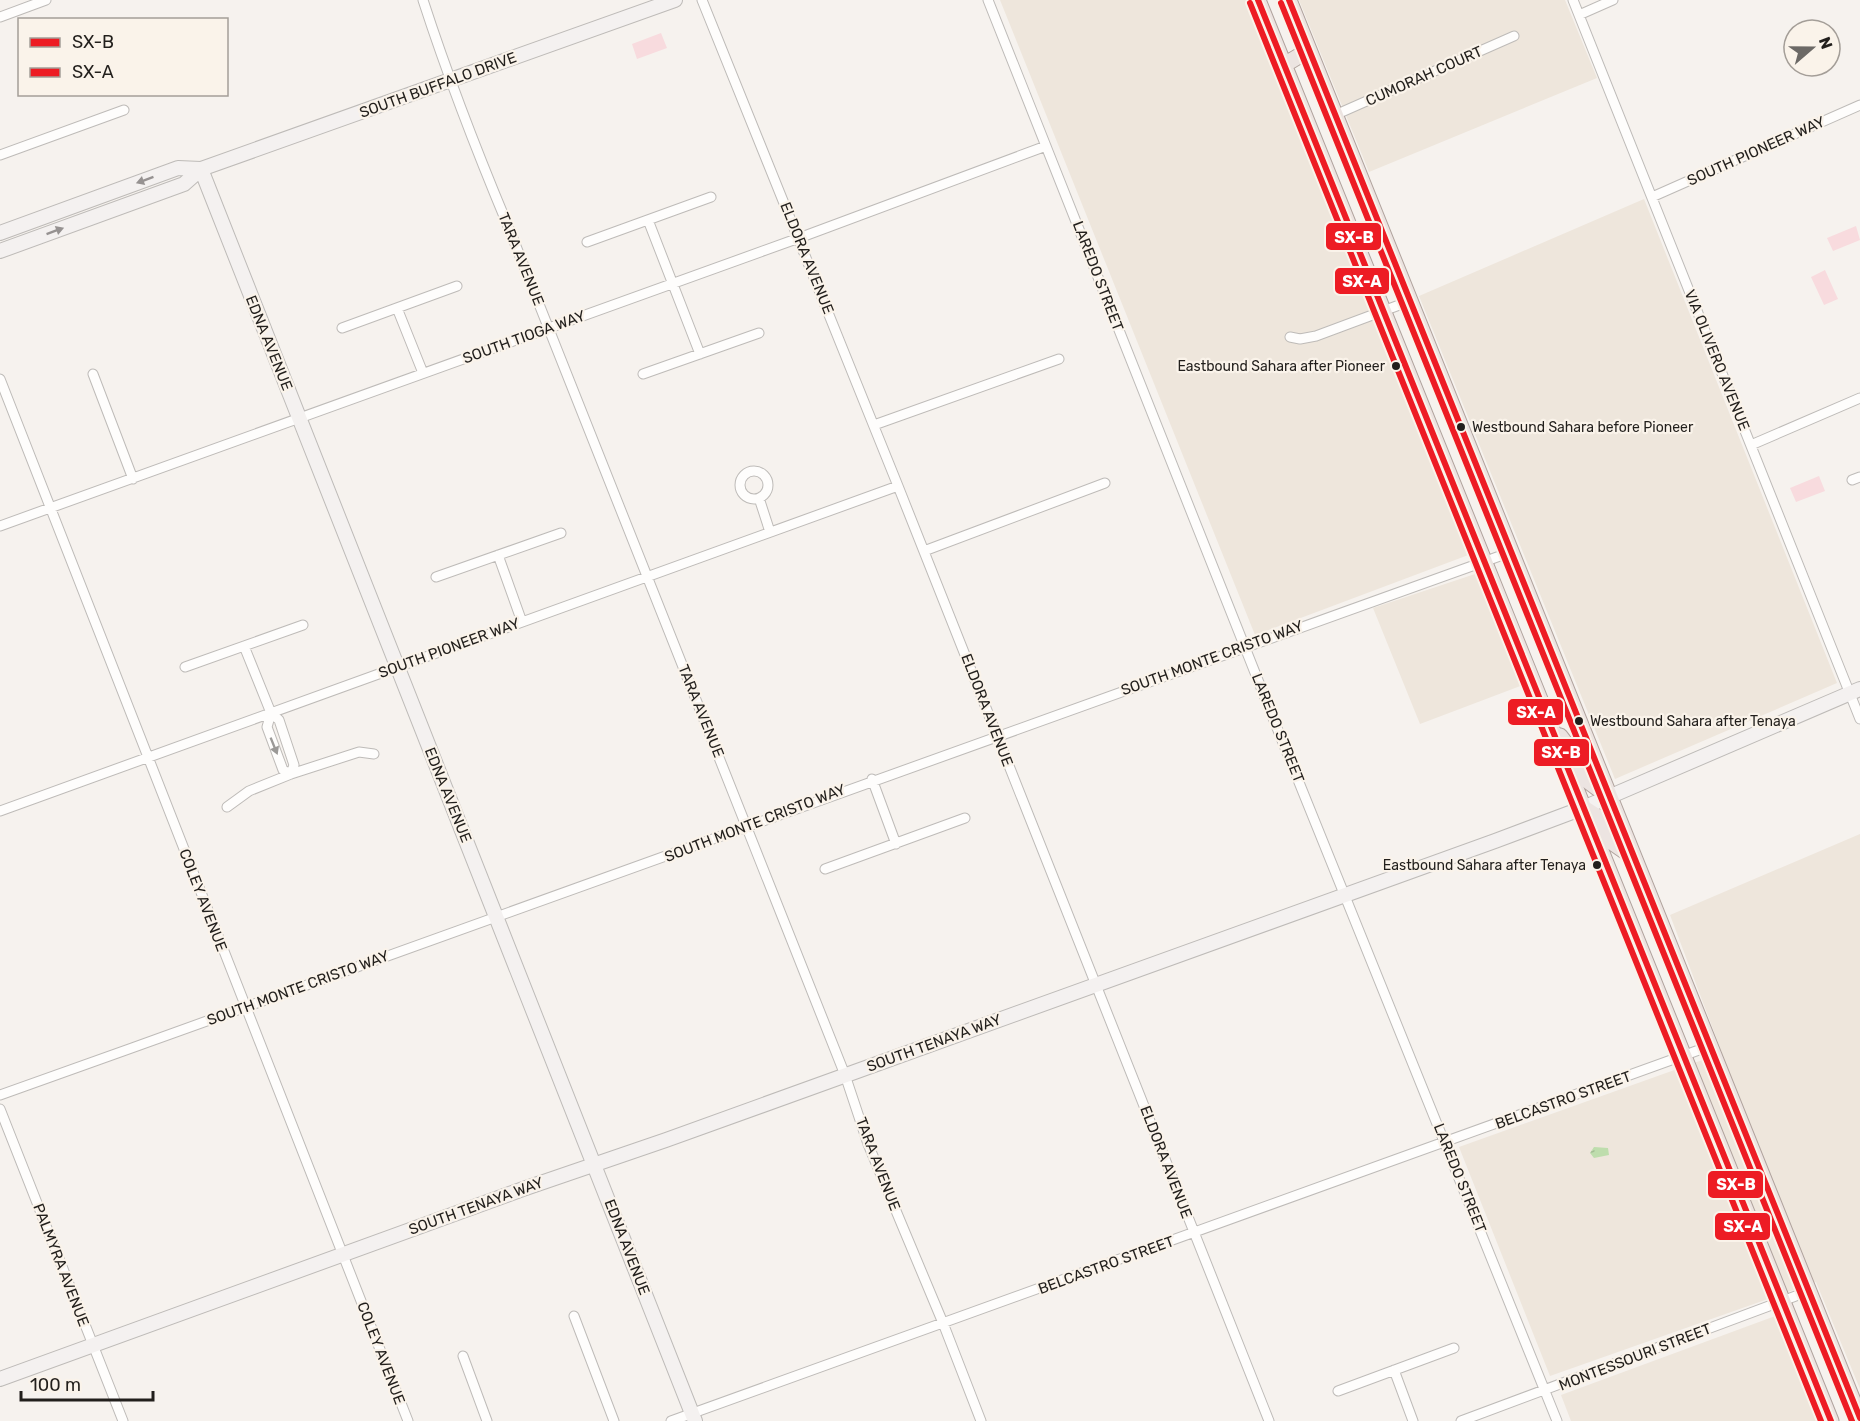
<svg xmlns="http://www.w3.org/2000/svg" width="1860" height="1421" viewBox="0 0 1860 1421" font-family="Rubik,sans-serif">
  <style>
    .built { fill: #eee6dc }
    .green { fill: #f8dbde }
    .water { fill: url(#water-ripples) }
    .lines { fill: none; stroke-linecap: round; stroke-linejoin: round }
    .street-casing { stroke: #bebbb8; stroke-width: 11 }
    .secondary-casing { stroke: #bebbb8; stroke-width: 16 }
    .primary-casing { stroke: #b0a39d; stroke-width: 17 }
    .street { stroke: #fefdfc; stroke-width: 9 }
    .secondary { stroke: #f4f1f0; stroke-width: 14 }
    .primary { stroke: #ece4e1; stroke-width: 15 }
    .bus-1-casing { stroke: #faf3ea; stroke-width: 10 }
    .bus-2-casing { stroke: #faf3ea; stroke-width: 10 }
    .bus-1 { stroke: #ed1c24; stroke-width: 6 }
    .bus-2 { stroke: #ed1c24; stroke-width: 6 }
    .oneway { fill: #969291 }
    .oneway2 { fill: #9b9997 }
    .bus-dot { fill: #221f1c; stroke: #faf3ea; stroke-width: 2 }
    .labels { text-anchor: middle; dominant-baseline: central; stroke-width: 4.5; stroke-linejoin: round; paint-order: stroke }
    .bus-label { font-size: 14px; fill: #221f1c; stroke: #faf3ea; text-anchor: end }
    .street-label { font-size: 15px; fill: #221f1c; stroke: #faf3ea }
    .line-badge { stroke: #faf3ea; stroke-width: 2 }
    .badge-label { font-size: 16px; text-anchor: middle; font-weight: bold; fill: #fff }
  </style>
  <defs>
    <pattern id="water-ripples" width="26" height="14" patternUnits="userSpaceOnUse" patternTransform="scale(1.5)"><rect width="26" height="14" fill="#beddad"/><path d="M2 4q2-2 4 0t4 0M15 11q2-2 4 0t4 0" fill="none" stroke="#a3bd94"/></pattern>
  </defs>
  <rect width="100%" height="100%" fill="#f6f2ee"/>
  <path class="built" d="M1000 0H1248L1471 554 1255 635Z
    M1299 0H1565L1597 78 1369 172Z
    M1644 199 1837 683 1615 779 1419 296Z
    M1478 573 1523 685 1420 724 1373 608Z
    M1860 834V1389L1816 1282 1550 1376 1459 1147 1722 1053 1670 915Z
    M1778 1315 1820 1421H1571L1561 1395Z"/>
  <path class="green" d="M661 33 667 48 637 59 632 44Z
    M1856 226 1860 240 1833 251 1827 238Z
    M1825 270 1838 299 1824 305 1811 277Z
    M1819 476 1825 491 1796 502 1790 488Z"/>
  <path class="water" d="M1594 1147 1608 1148 1609 1155 1594 1158 1590 1153Z"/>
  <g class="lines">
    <g class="street-casing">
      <path id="street" d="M423 0C448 77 477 152 508 226L845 1075 868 1144 943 1323 981 1421
        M702 0 898 486 1269 1421
        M988 0 1271 713 1557 1421
        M1573 0 1860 719
        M1579 15 1613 0
        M0 17 46 0
        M1335 115 1514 36
        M0 155 124 110
        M1652 197 1860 105
        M648 220 700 354
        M587 242 711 197
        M397 308 423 373
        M342 328 457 286
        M1290 337 1300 339 1316 336 1410 301
        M93 374 133 479
        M643 374 759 333
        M0 379 408 1421
        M874 425 1059 359
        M1751 445 1860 398
        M740 485a14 14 0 1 1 28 0a14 14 0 1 1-28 0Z
        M1852 480 1860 477
        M759 498 770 532
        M0 526 799 238 1046 146
        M924 551 1105 483
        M498 555 522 622
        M436 577 561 533
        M244 646 271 713 279 720 294 765 291 774 283 770 267 727 271 713
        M185 667 303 625
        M872 779 896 844
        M227 807 249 791 291 774 359 752 374 754
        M0 811 898 486
        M825 869 965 818
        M0 1095C504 916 1005 729 1511 552
        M0 1109 123 1421
        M574 1316 614 1421
        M463 1356 487 1421
        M1394 1370 1413 1421
        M1338 1391 1454 1348
        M671 1421 1710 1046
        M1461 1421 1809 1291"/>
    </g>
    <g class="secondary-casing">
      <path id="secondary" d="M201 169 695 1421
        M0 233 178 168 201 169
        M0 251 184 184 201 169 675 0
        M0 1379 523 1189 666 1140 1495 841 1583 808 1860 689"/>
    </g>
    <g class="primary-casing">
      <path id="primary" d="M1258 0 1831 1421
        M1289 0 1860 1418
        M1284 65 1309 50
        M1560 736 1579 761 1589 782 1609 797
        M1584 808 1604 821 1613 843 1633 857"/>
    </g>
    <use href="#street" class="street"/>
    <use href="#secondary" class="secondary"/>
    <use href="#primary" class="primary"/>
    <g class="bus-1-casing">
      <path id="bus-1" d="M1258 0 1831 1421
        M1289 0 1860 1418"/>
    </g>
    <g class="bus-2-casing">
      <path id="bus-2" d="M1250 3 1821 1421
        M1281 3 1852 1421"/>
    </g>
    <use href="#bus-1" class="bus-1"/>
    <use href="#bus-2" class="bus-2"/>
  </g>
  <defs><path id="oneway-solid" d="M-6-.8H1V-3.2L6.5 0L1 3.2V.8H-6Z" transform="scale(1.5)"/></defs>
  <g class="oneway">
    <use href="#oneway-solid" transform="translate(145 180) rotate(160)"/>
    <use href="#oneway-solid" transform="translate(55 231) rotate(-20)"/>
  </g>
  <use class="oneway2" href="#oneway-solid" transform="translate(274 746) rotate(68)"/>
  <g class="bus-dot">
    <circle cx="1396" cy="366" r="5"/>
    <circle cx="1461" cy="427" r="5"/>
    <circle cx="1579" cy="721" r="5"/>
    <circle cx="1597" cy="865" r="5"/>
  </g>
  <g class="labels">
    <g class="bus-label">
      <text x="1385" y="366">Eastbound Sahara after Pioneer</text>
      <text x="1472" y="427" text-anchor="start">Westbound Sahara before Pioneer</text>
      <text x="1590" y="721" text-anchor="start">Westbound Sahara after Tenaya</text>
      <text x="1586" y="865">Eastbound Sahara after Tenaya</text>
    </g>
    <g class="street-label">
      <text transform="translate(1424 76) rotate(-24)">CUMORAH COURT</text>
      <text transform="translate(438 85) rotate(-20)">SOUTH BUFFALO DRIVE</text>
      <text transform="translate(1756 151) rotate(-24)">SOUTH PIONEER WAY</text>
      <text transform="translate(807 258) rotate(68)">ELDORA AVENUE</text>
      <text transform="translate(521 259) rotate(68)">TARA AVENUE</text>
      <text transform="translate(1098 276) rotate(69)">LAREDO STREET</text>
      <text transform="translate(524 337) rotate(-20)">SOUTH TIOGA WAY</text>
      <text transform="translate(269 343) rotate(68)">EDNA AVENUE</text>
      <text transform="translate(1717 360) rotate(68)">VIA OLIVERO AVENUE</text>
      <text transform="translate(449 648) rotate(-20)">SOUTH PIONEER WAY</text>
      <text transform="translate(1212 658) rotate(-20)">SOUTH MONTE CRISTO WAY</text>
      <text transform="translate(987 710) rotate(69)">ELDORA AVENUE</text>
      <text transform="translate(701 711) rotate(68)">TARA AVENUE</text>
      <text transform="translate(1278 728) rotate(68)">LAREDO STREET</text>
      <text transform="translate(448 795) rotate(68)">EDNA AVENUE</text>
      <text transform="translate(755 823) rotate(-21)">SOUTH MONTE CRISTO WAY</text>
      <text transform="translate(203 900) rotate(69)">COLEY AVENUE</text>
      <text transform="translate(298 988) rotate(-20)">SOUTH MONTE CRISTO WAY</text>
      <text transform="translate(934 1043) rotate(-20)">SOUTH TENAYA WAY</text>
      <text transform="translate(1563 1100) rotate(-20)">BELCASTRO STREET</text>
      <text transform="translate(1166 1162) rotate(69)">ELDORA AVENUE</text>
      <text transform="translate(878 1164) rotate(69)">TARA AVENUE</text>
      <text transform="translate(1460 1178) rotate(68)">LAREDO STREET</text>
      <text transform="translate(476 1206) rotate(-20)">SOUTH TENAYA WAY</text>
      <text transform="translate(627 1247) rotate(69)">EDNA AVENUE</text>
      <text transform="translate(61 1265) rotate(69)">PALMYRA AVENUE</text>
      <text transform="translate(1106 1265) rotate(-20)">BELCASTRO STREET</text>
      <text transform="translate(381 1353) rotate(69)">COLEY AVENUE</text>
      <text transform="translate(1635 1357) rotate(-21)">MONTESSOURI STREET</text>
    </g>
  </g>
  <g class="line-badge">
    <rect x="1325" y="222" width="57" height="29" rx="6" fill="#ed1c24"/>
    <rect x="1334" y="267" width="56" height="28" rx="6" fill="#ed1c24"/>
    <rect x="1507" y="698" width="57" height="28" rx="6" fill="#ed1c24"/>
    <rect x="1533" y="738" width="57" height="29" rx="6" fill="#ed1c24"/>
    <rect x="1707" y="1170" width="57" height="29" rx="6" fill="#ed1c24"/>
    <rect x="1714" y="1212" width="57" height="29" rx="6" fill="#ed1c24"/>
  </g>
  <g class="badge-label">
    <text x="1354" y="243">SX-B</text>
    <text x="1362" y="287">SX-A</text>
    <text x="1536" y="718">SX-A</text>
    <text x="1561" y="758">SX-B</text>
    <text x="1736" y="1190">SX-B</text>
    <text x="1743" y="1232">SX-A</text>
  </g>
  <rect x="18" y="18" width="210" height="78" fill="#faf3ea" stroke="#a49e98" stroke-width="1.5"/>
  <rect x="30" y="38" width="30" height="9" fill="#ed1c24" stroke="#a49e98" stroke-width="1.5"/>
  <text x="72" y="48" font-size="18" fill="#221f1c">SX-B</text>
  <rect x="30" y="68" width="30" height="9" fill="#ed1c24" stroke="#a49e98" stroke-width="1.5"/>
  <text x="72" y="78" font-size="18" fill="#221f1c">SX-A</text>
  <g transform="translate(1812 48) rotate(70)"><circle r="28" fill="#faf3ea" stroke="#a49e98" stroke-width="1.5"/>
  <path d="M0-4.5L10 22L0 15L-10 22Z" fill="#6c6966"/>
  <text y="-9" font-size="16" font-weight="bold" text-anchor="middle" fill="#221f1c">N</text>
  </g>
  <path d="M21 1391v9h132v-9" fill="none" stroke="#221f1c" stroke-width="3"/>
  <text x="30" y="1391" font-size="18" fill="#221f1c" stroke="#faf3ea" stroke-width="4.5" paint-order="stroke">100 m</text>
</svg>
